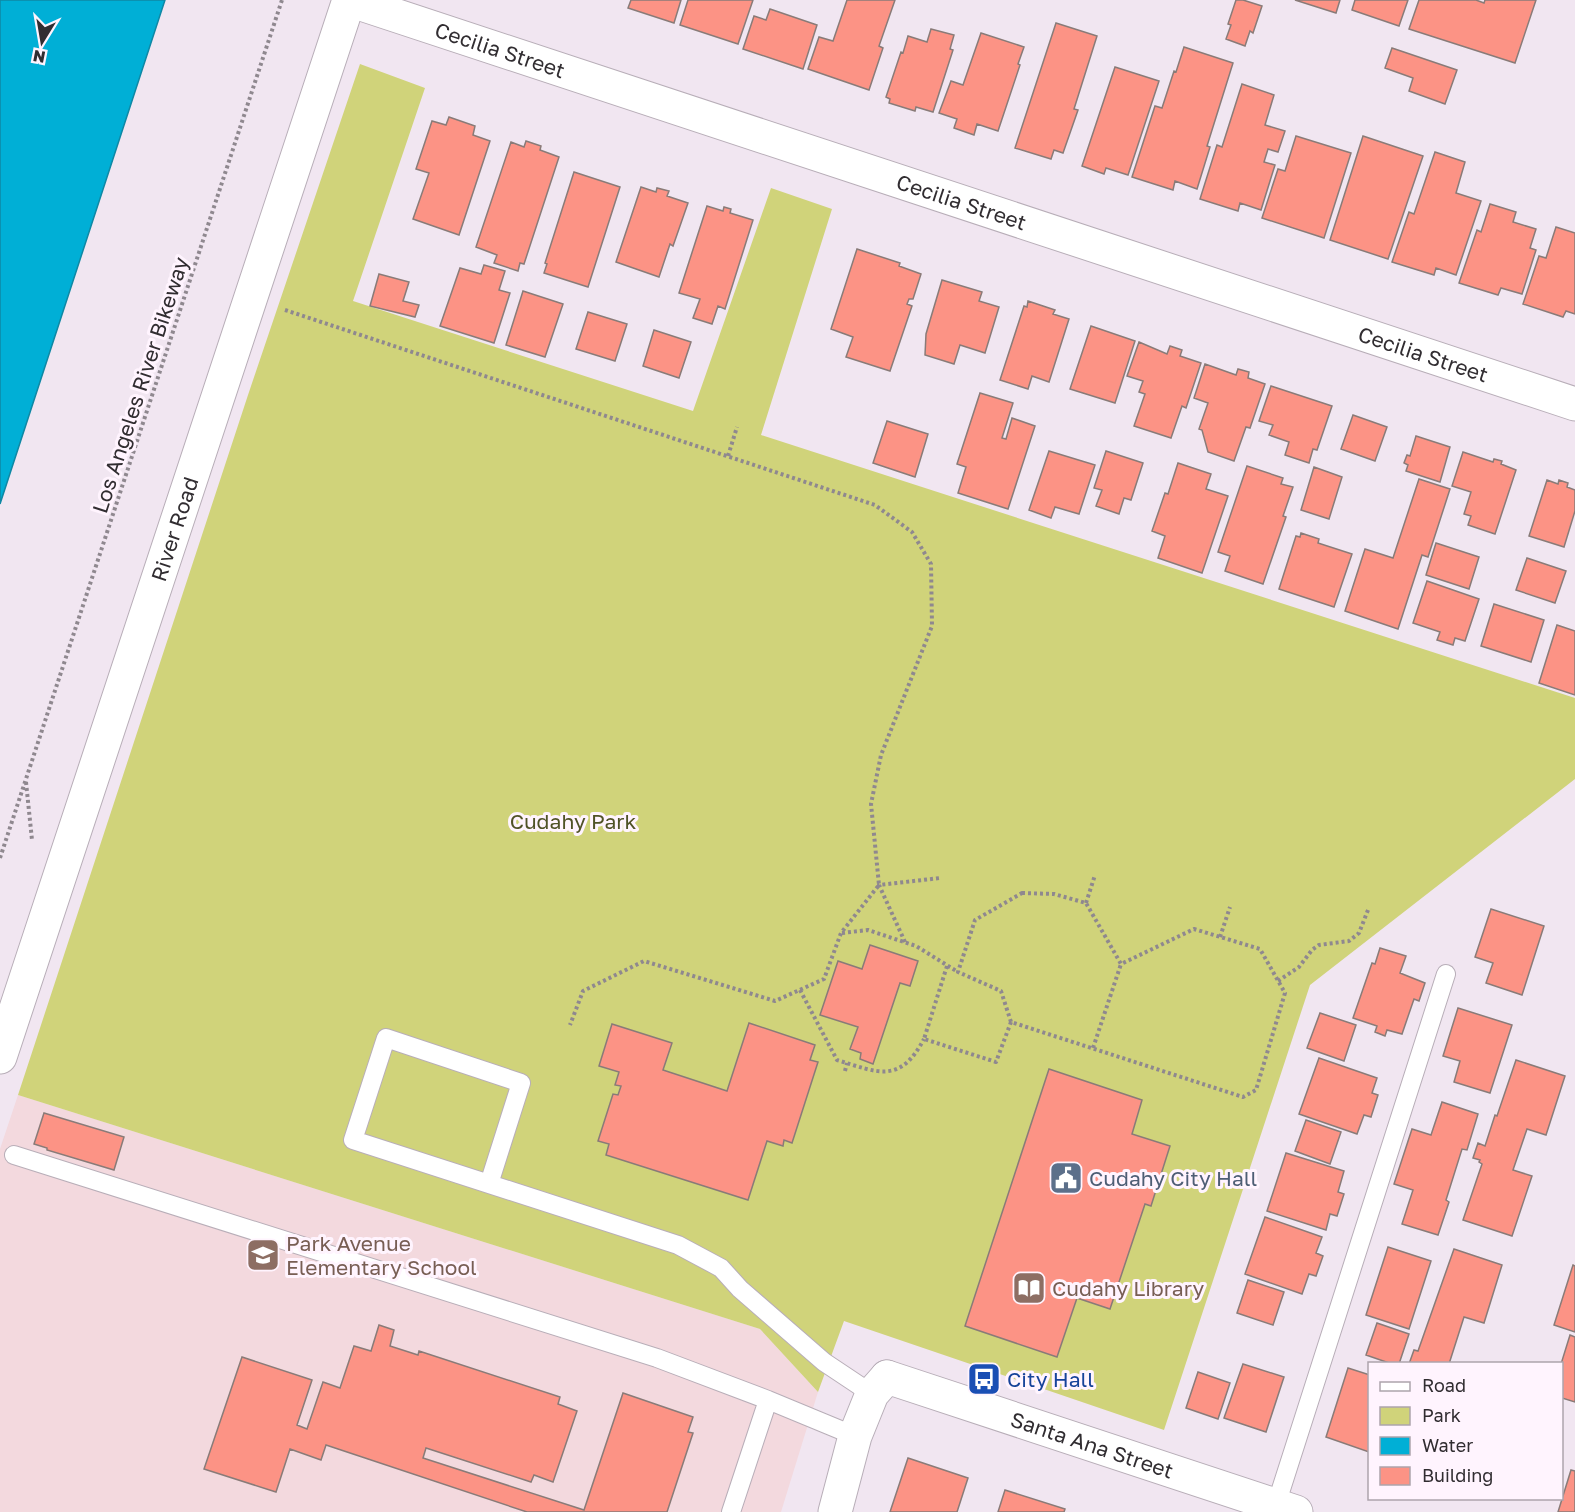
<svg xmlns="http://www.w3.org/2000/svg" width="1575" height="1512" viewBox="0 0 1575 1512" font-family="'Golos Text',sans-serif">
  <style>
    .education { fill: #f3d9de }
    .green { fill: #d0d37a }
    .water { fill: #00afd6; stroke: #0f88a4; stroke-width: 1.5 }
    .building { fill: #fc9385; stroke: #897b78; stroke-width: 1.5 }
    .lines { fill: none; stroke-linecap: round; stroke-linejoin: round }
    .service-casing { stroke: #b8aeb8; stroke-width: 20 }
    .minor-casing { stroke: #b8aeb8; stroke-width: 35 }
    .tertiary-casing { stroke: #b8aeb8; stroke-width: 35 }
    .path { stroke: #8f888f; stroke-width: 4; stroke-dasharray: 3 3; stroke-linecap: butt }
    .service { stroke: #fff; stroke-width: 18 }
    .minor { stroke: #fff; stroke-width: 33 }
    .tertiary { stroke: #fff; stroke-width: 33 }
    .labels { text-anchor: middle; dominant-baseline: central; stroke-width: 6; stroke-linejoin: round; paint-order: stroke }
    .street-label { font-size: 21px; fill: #312d31; stroke: #fff4fe }
    .park-label { font-size: 21px; fill: #505226; stroke: #fff4fe }
    .service-label { font-size: 21px; fill: #4e5e75; stroke: #fff4fe; text-anchor: start }
    .education-label { font-size: 21px; fill: #785e54; stroke: #fff4fe; text-anchor: start }
    .transit-label { font-size: 21px; fill: #164399; stroke: #fff4fe; text-anchor: start }
  </style>
  <rect width="100%" height="100%" fill="#f1e6f1"/>
  <path class="education" d="M18 1095 760 1329 818 1392 781 1512H0V1149Z"/>
  <path class="green" d="M360 64 425 88 353 301 693 411 771 188 832 209 761 435 1575 698V779L1310 985 1164 1430 844 1321 818 1392 760 1329 18 1095 248 395Z"/>
  <path class="water" d="M0 0H165L0 504Z"/>
  <path class="building" d="M631 0H681L674 23 628 8Z
    M688 0H753L738 44 680 25Z
    M847 0H895L879 46 883 48 869 90 808 69 819 37 833 41Z
    M1236 0H1243L1262 6 1253 33 1250 31 1245 46 1226 39 1231 25 1228 24Z
    M1295 0H1340L1336 13Z
    M1355 0H1408L1399 26 1352 10Z
    M1419 0H1476L1484 3 1485 0H1536L1515 63 1409 29Z
    M770 9 817 25 803 69 743 49 754 16 766 20Z
    M1056 23 1097 36 1074 109 1078 110 1063 153 1054 150 1051 159 1015 148Z
    M931 29 954 35 950 49 953 50 933 112 916 107 915 111 889 103 890 99 886 97 901 52 903 53 908 36 927 42Z
    M981 33 1024 47 1018 64 1020 65 998 131 977 124 974 135 954 128 957 119 939 113 951 81 963 85Z
    M1184 47 1233 63 1207 146 1210 147 1197 189 1175 181 1173 190 1132 177 1155 106 1162 108 1174 71 1176 72Z
    M1392 48 1457 70 1445 104 1409 91 1413 78 1385 68Z
    M1115 67 1159 81 1128 175 1106 168 1104 174 1082 166Z
    M1242 84 1274 95 1265 125 1285 131 1278 152 1268 149 1264 162 1275 165 1261 210 1240 203 1238 211 1200 199 1217 145 1222 147Z
    M449 117 475 126 473 135 490 141 459 235 413 219 429 173 416 169 432 121 446 125Z
    M1296 136 1351 153 1324 238 1262 218 1278 169 1285 171Z
    M1363 136 1423 156 1388 259 1330 240Z
    M526 141 541 146 540 150 559 157 524 264 520 263 518 271 494 263 497 255 476 247 511 142 524 147Z
    M1435 152 1465 162 1456 193 1481 201 1456 275 1436 268 1434 275 1392 262 1409 212 1414 214Z
    M574 172 620 187 588 287 544 273 547 264 545 263Z
    M641 187 656 192 657 188 669 191 667 196 688 203 673 246 670 244 659 277 616 262Z
    M1490 204 1516 212 1513 222 1536 229 1530 248 1536 250 1522 294 1501 288 1498 295 1459 283 1477 230 1481 232Z
    M707 206 723 211 724 207 731 209 730 213 753 220 725 309 718 306 712 324 693 318 700 299 679 293Z
    M1556 227 1575 233V314L1566 311 1563 317 1523 304 1539 256 1546 258Z
    M857 249 900 263 899 266 921 274 913 299H909L907 304 912 306 890 371 846 357 853 337 831 329Z
    M484 265 505 271 499 290 510 293 494 343 440 326 460 268 481 274Z
    M379 274 409 282 403 301 419 305 415 317 370 306Z
    M942 280 982 292 979 301 999 307 985 353 960 345 954 364 925 355 926 334Z
    M523 291 563 304 545 357 506 345Z
    M1028 301 1055 310 1053 314 1069 319 1049 382 1032 376 1028 389 1000 380 1024 306 1027 307Z
    M588 312 627 324 615 361 576 349Z
    M1091 326 1135 341 1115 403 1070 389Z
    M654 330 691 342 679 378 643 366Z
    M1139 342 1167 354 1170 346 1182 350 1180 356 1201 363 1186 408 1182 406 1171 438 1134 426 1145 394 1139 392 1143 381 1127 376Z
    M1205 364 1236 375 1238 369 1249 372 1248 378 1265 384 1250 428 1246 427 1234 461 1208 452 1202 430 1199 429 1208 403 1194 398Z
    M1271 386 1332 406 1317 450 1313 449 1309 463 1285 455 1289 442 1269 435 1273 425 1259 421Z
    M980 393 1013 403 1002 438 1006 439 1012 418 1035 426 1008 509 958 493 966 467 957 464Z
    M1353 415 1387 427 1375 461 1341 449Z
    M887 421 928 434 915 477 873 463Z
    M1416 436 1450 447 1440 482 1406 471 1408 465 1404 463 1407 455 1410 456Z
    M1049 451 1095 465 1079 514 1055 507 1051 518 1029 510Z
    M1106 451 1143 463 1131 500 1124 498 1119 514 1096 506 1102 490 1094 488Z
    M1463 452 1493 462 1494 459 1502 461 1501 464 1516 470 1495 534 1468 525 1471 516 1464 514 1471 492 1452 486Z
    M1178 463 1211 474 1206 489 1228 496 1202 573 1158 558 1165 536 1152 531 1165 493 1168 494Z
    M1247 466 1283 478 1281 484 1293 487 1283 516 1286 517 1263 584 1225 571 1230 556 1218 552Z
    M1314 467 1342 477 1329 519 1301 510Z
    M1419 479 1450 489 1428 557 1422 555 1398 629 1345 611 1365 549 1393 558Z
    M1547 480 1558 484 1559 480 1568 483 1567 487 1575 490V511L1564 547 1529 536Z
    M1301 533 1319 539 1318 543 1352 554 1334 607 1279 589 1296 536 1300 537Z
    M1436 543 1479 557 1469 589 1426 575Z
    M1527 558 1566 571 1555 603 1516 590Z
    M1427 581 1479 599 1465 641 1455 638 1453 645 1437 640 1440 632 1413 623Z
    M1494 604 1544 620 1531 662 1481 646Z
    M1557 625 1575 631V695L1539 683Z
    M1491 909 1544 926 1522 995 1486 983 1493 963 1475 957Z
    M870 945 918 961 910 986 900 983 873 1064 860 1059 861 1053 850 1049 858 1027 820 1015 838 961 862 969Z
    M1380 948 1406 956 1400 973 1425 983 1419 1001 1414 999 1402 1034 1387 1030 1385 1036 1375 1032 1377 1026 1353 1018 1372 963 1375 964Z
    M1458 1008 1512 1025 1490 1093 1454 1082 1460 1061 1443 1056Z
    M1320 1013 1356 1025 1344 1061 1307 1048Z
    M749 1023 815 1045 810 1060 818 1062 792 1143 784 1140 783 1146 767 1141 748 1200 606 1155 609 1144 598 1141 613 1094 618 1095 621 1086 615 1085 619 1072 599 1066 612 1024 672 1043 663 1070 727 1091Z
    M1319 1058 1377 1078 1372 1093 1378 1095 1371 1117 1364 1115 1357 1134 1299 1114Z
    M1516 1060 1565 1076 1546 1135 1527 1129 1513 1170 1532 1176 1512 1236 1463 1220 1482 1164 1479 1162 1480 1160 1473 1158 1478 1143 1485 1146 1495 1115 1497 1116Z
    M1049 1069 1142 1100 1132 1134 1170 1146 1151 1206 1145 1204 1110 1309 1077 1298 1057 1357 965 1326Z
    M1442 1102 1478 1114 1467 1150 1462 1149 1446 1200 1449 1202 1438 1235 1402 1224 1413 1190 1394 1184 1412 1129 1431 1135Z
    M44 1113 124 1137 114 1170 47 1150V1148L34 1144Z
    M1306 1120 1341 1132 1330 1164 1295 1151Z
    M1286 1153 1344 1171 1338 1192 1344 1194 1337 1216 1330 1214 1326 1230 1267 1211Z
    M1265 1217 1322 1237 1316 1253 1323 1256 1316 1276 1309 1274 1302 1294 1245 1274Z
    M1388 1247 1431 1261 1409 1329 1366 1315Z
    M1454 1249 1502 1265 1484 1323 1464 1317 1449 1364H1409L1414 1350 1418 1351Z
    M1573 1265 1575 1266V1332L1554 1325Z
    M1248 1280 1284 1292 1273 1325 1237 1313Z
    M1377 1323 1409 1334 1399 1364H1392L1366 1355Z
    M379 1325 394 1330 390 1346 418 1355 419 1351 560 1397 558 1404 577 1411 553 1482 534 1475 531 1482 426 1448 423 1458 584 1510 623 1393 693 1417 688 1432 693 1433 667 1512H527L326 1445 321 1460 290 1449 276 1492 204 1469 242 1357 312 1380 297 1425 307 1429 323 1382 340 1388 354 1346 371 1351Z
    M1570 1335 1575 1337V1402L1562 1398 1561 1364Z
    M1243 1364 1284 1377 1266 1432 1224 1418Z
    M1348 1368 1370 1375 1369 1452 1326 1437Z
    M1198 1372 1230 1383 1218 1419 1186 1408Z
    M908 1458 968 1478 957 1512H890Z
    M1571 1470 1575 1471V1512H1558Z
    M1005 1490 1065 1509 1064 1512H998Z"/>
  <g class="lines">
    <g class="service-casing">
      <path id="service" d="M14 1155 657 1358 768 1400 855 1436
        M489 1184 521 1083 386 1038 353 1140 678 1245 721 1268 740 1289 824 1362 872 1394
        M1276 1505 1446 974
        M731 1512 768 1400"/>
    </g>
    <g class="minor-casing">
      <g id="minor">
        <path id="s1" d="M349 0 1575 404"/>
        <path id="s2" d="M0 1057 349 0"/>
        <path d="M835 1512 855 1436 872 1394 887 1377"/>
      </g>
    </g>
    <g class="tertiary-casing">
      <g id="tertiary">
        <path id="s3" d="M887 1377 1296 1512"/>
      </g>
    </g>
    <path class="path" d="M285 310 875 505 912 532 931 564 932 626 881 755 871 804 879 885 841 933 824 979 775 1001 644 961 583 991 570 1025
      M728 456 737 427
      M26 782 32 840
      M0 858 282 0
      M1022 893 1054 894 1086 903 1121 964 1194 929 1260 949 1285 993 1256 1090 1243 1097 1011 1022 1001 991 958 972 975 920Z
      M1086 903 1095 875
      M842 933 868 930 916 946 958 972
      M1220 937 1230 907
      M905 942 879 885 940 878
      M947 966 924 1039 996 1062 1011 1022
      M1278 981 1299 967 1312 950 1319 945 1349 941 1359 933 1368 910
      M800 990 837 1060C879 1073 900 1084 924 1039
      M1093 1048 1121 964
      M845 1071 847 1063"/>
    <use href="#service" class="service"/>
    <use href="#minor" class="minor"/>
    <use href="#tertiary" class="tertiary"/>
  </g>
  <defs>
    <g id="civic-square" transform="scale(1.725)"><rect x="-9" y="-9" width="18" height="18" rx="4" fill="#5c6f8a" stroke="#fff4fe"/><path d="M-.6-6.5H3V-4.5H.6V-3L4-1V1h2V6H-6V1h2V-1L-.6-3ZM-1.2 2.5V6h2.4V2.5Z" fill="#fff"/></g>
    <g id="school-square" transform="scale(1.725)"><rect x="-9" y="-9" width="18" height="18" rx="4" fill="#8d6e63" stroke="#fff4fe"/><path d="M0-5L7-2L0 1L-7-2ZM-4 1L0 2.5L4 1V4Q0 6-4 4Z" fill="#fff"/></g>
    <g id="library-square" transform="scale(1.725)"><rect x="-9" y="-9" width="18" height="18" rx="4" fill="#8d6e63" stroke="#fff4fe"/><path d="M-6-4Q-3-5.5-.7-3.5V5Q-3 3-6 4ZM6-4Q3-5.5 .7-3.5V5Q3 3 6 4Z" fill="#fff"/></g>
    <g id="bus-square" transform="scale(1.725)"><rect x="-9" y="-9" width="18" height="18" rx="4" fill="#1a4fb4" stroke="#fff4fe"/><path d="M-5-6H5V4H4V6H2V4H-2V6H-4V4H-5ZM-3.5-4V0h7V-4ZM-3.5 1.2v1.5H-2V1.2ZM2 1.2v1.5H3.5V1.2Z" fill="#fff"/></g>
  </defs>
  <g fill-rule="evenodd">
    <use href="#civic-square" x="1066" y="1178"/>
    <use href="#school-square" x="263" y="1255"/>
    <use href="#library-square" x="1029" y="1288"/>
    <use href="#bus-square" x="984" y="1379"/>
  </g>
  <g class="labels">
    <g class="street-label">
      <text stroke="none"><textPath href="#s1" startOffset="159">Cecilia Street</textPath></text>
      <text stroke="none"><textPath href="#s1" startOffset="645">Cecilia Street</textPath></text>
      <text stroke="none"><textPath href="#s1" startOffset="1131">Cecilia Street</textPath></text>
      <text transform="translate(140 385) rotate(-72)">Los Angeles River Bikeway</text>
      <text stroke="none"><textPath href="#s2" startOffset="556">River Road</textPath></text>
      <text stroke="none"><textPath href="#s3" startOffset="216">Santa Ana Street</textPath></text>
    </g>
    <g class="park-label">
      <text x="573" y="821">Cudahy Park</text>
    </g>
    <g class="service-label">
      <text x="1089" y="1178">Cudahy City Hall</text>
    </g>
    <g class="education-label">
      <text x="286" y="1243">Park Avenue<tspan x="286" dy="24">Elementary School</tspan></text>
      <text x="1052" y="1288">Cudahy Library</text>
    </g>
    <g class="transit-label">
      <text x="1007" y="1379">City Hall</text>
    </g>
  </g>
  <rect x="1368" y="1362" width="195" height="138" fill="#fff4fe" stroke="#ada4ac" stroke-width="1.5"/>
  <rect x="1380" y="1382" width="30" height="9" fill="#ffffff" stroke="#ada4ac" stroke-width="1.5"/>
  <text x="1422" y="1392" font-size="18" fill="#312d31">Road</text>
  <rect x="1380" y="1407" width="30" height="18" fill="#d0d37a" stroke="#ada4ac" stroke-width="1.5"/>
  <text x="1422" y="1422" font-size="18" fill="#312d31">Park</text>
  <rect x="1380" y="1437" width="30" height="18" fill="#00afd6" stroke="#ada4ac" stroke-width="1.5"/>
  <text x="1422" y="1452" font-size="18" fill="#312d31">Water</text>
  <rect x="1380" y="1467" width="30" height="18" fill="#fc9385" stroke="#ada4ac" stroke-width="1.5"/>
  <text x="1422" y="1482" font-size="18" fill="#312d31">Building</text>
  <g transform="translate(42 42) rotate(191)" stroke="#fff4fe" stroke-width="4.5" paint-order="stroke">
  <path d="M0-4.5L10 22L0 15L-10 22Z" fill="#312d31"/>
  <text y="-9" font-size="16" font-weight="bold" text-anchor="middle" fill="#312d31">N</text>
  </g>
</svg>
